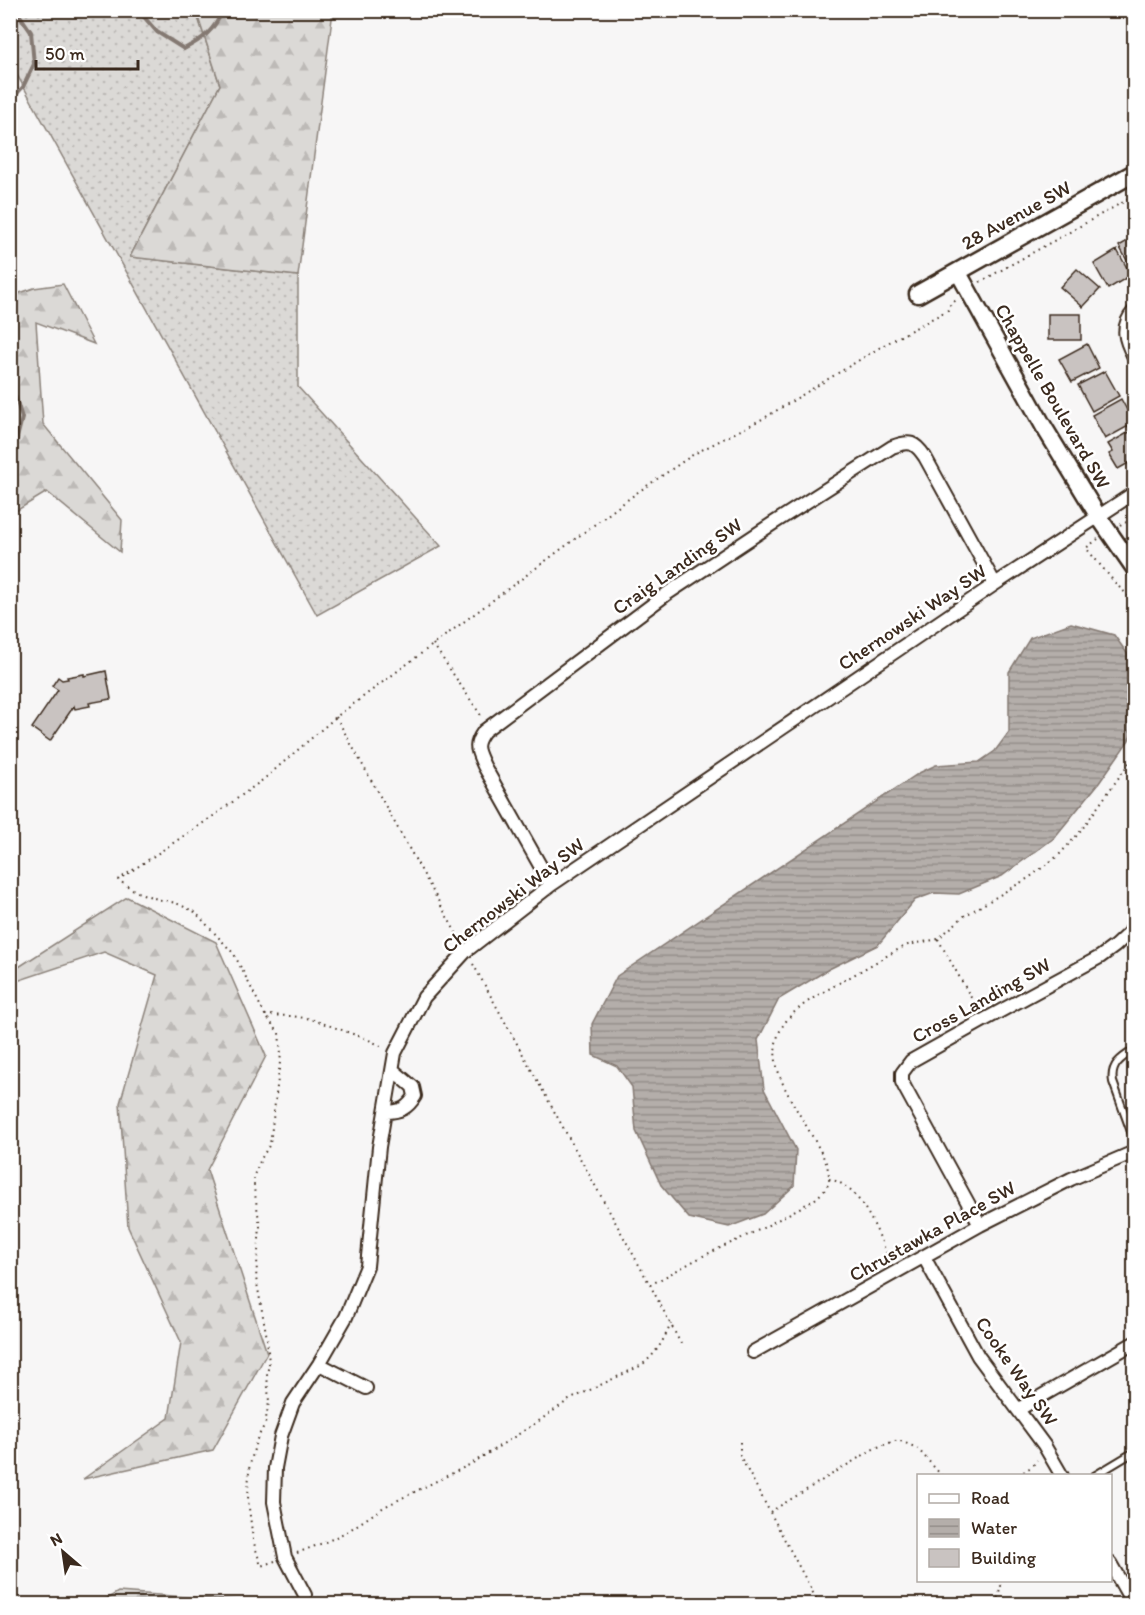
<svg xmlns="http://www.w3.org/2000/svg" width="1145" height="1615" viewBox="0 0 1145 1615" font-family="Itim,sans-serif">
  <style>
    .grass { fill: url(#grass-dots); stroke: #8b827a; stroke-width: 1.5 }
    .forest { fill: url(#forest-firs); stroke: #8b827a; stroke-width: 1.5 }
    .water { fill: url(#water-rules); stroke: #847972; stroke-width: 1.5 }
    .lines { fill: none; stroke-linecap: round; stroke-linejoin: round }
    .stream { stroke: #847972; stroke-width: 4 }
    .building { fill: #c9c3c1; stroke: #3b2a1e; stroke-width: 1.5 }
    .service-casing { stroke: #3b2a1e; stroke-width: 10 }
    .minor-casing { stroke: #3b2a1e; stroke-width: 16 }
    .tertiary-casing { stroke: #3b2a1e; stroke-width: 20 }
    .secondary-casing { stroke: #3b2a1e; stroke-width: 21 }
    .path { stroke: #3b2a1e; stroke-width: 2; stroke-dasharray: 1.5 4.5; stroke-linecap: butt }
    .service { stroke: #fff; stroke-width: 6 }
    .minor { stroke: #fff; stroke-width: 12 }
    .tertiary { stroke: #fff; stroke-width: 15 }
    .secondary { stroke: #fff; stroke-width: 16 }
    .labels { text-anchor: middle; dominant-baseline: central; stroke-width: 5; stroke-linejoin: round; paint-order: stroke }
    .street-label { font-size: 20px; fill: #3b2a1e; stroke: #fff }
  </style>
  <defs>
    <pattern id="grass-dots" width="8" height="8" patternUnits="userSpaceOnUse" patternTransform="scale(1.5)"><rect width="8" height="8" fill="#dbd9d6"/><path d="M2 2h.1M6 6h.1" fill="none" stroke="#bdbab7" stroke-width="1.8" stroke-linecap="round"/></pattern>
    <pattern id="forest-firs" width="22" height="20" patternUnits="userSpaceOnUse" patternTransform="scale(1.5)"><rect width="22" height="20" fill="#dbd9d6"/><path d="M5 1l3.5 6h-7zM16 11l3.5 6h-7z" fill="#bdbab7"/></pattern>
    <pattern id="water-rules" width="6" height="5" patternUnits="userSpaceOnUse" patternTransform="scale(1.5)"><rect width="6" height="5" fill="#b4aeaa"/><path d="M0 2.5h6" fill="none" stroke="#948e8a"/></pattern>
  </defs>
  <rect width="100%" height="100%" fill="#f7f6f6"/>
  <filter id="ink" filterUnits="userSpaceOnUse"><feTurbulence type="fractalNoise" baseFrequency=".0167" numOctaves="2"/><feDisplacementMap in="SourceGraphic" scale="12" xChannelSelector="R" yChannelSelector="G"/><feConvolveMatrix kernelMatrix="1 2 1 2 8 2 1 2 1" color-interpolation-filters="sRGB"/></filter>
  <g filter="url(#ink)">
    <path class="grass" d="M10 11H196L220 85 130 257 298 276V387L441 546 317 615 11 64Z"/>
    <path class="forest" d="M196 11H333L298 276 130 257 220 85Z
      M63 284 94 344 36 322 43 424 122 520 120 552 47 492 11 514V296L34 288Z
      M127 897 216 942 266 1056 207 1170 267 1353 213 1450 83 1479 169 1418 181 1342 128 1227 120 1103 157 975 104 952 11 983V972Z
      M118 1592 278 1604H98Z"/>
    <path class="water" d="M1071 623 1114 635 1134 663V729L1129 740 1099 783 1054 838 1002 876 959 894 934 893 915 900 878 945 829 969 779 999 758 1040 764 1089 796 1150 794 1186 763 1214 729 1227 689 1218 661 1185 636 1131 632 1087 617 1066 593 1055 592 1024 617 976 919 773 936 765 979 762 995 751 1009 732V672L1030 638Z"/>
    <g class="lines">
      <path class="stream" d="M138 10 157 32 184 49C203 39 214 31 223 10
        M10 101 23 87 34 64 31 32 16 10
        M10 336 15 395 22 418 13 454 10 459
        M10 1594 23 1604"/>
    </g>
    <path class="building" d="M1134 237V273L1119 246Z
      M1117 250 1131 275 1108 289 1094 264Z
      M1077 269 1100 289 1083 307 1060 287Z
      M1048 314H1081V340H1048Z
      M1087 344 1099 368 1072 382 1059 359Z
      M1105 371 1119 396 1092 411 1078 385Z
      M1121 399 1134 423 1105 439 1092 415Z
      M1131 431 1133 434 1134 433V460L1118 469 1109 454 1113 452 1108 444Z
      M106 671 111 699 89 703 90 706 75 709 74 706 50 741 32 728 58 690 52 686 58 677 62 680 68 679 67 677 84 674V676Z"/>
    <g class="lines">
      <g class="service-casing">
        <path id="service" d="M1134 1050C1121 1058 1110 1065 1113 1082L1134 1140
          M1094 1476 1134 1452"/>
      </g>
      <g class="minor-casing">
        <path id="minor" d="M1134 311C1120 327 1125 340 1134 357
          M551 885 484 766C477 750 473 746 484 731L668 593 772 524 892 447C910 440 915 442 925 457L995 584
          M386 1112C400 1112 408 1108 415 1096L413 1087 393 1070
          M980 1225 905 1088 902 1082V1073L911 1061 984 1020 1100 957 1115 946 1134 928
          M924 1257 978 1356 1044 1445 1062 1476
          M753 1352 980 1225 1071 1179 1134 1152
          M319 1364 366 1388
          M1019 1409 1134 1343
          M1110 1563 1131 1600
          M305 1595 285 1557 274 1502 275 1468 281 1436 293 1403 319 1364 346 1317 367 1266 379 1147 395 1053 424 997 466 951 551 885 995 584 1134 493"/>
      </g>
      <g class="tertiary-casing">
        <path id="tertiary" d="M958 272 1044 427 1098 516 1134 568"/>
      </g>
      <g class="secondary-casing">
        <path id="secondary" d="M918 294 1134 173"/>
      </g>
      <path class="path" d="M980 282 1134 196
        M1120 525 1124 522 1134 524
        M1098 539 1086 548 1117 585 1134 601
        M433 644 482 717
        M336 717 460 940
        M938 939 978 1010
        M473 964 650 1285 681 1344
        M265 1015 292 1016 311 1019 367 1039 385 1048
        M829 1179C862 1186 877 1233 890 1260
        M650 1285 703 1256 761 1229 814 1200 825 1190 829 1183V1175L827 1165C815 1137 796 1112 783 1084 758 1027 798 1006 841 982 861 971 881 959 901 948L908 945 938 939 964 916 1030 877 1059 855 1080 832 1134 756
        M740 1442V1456L819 1604
        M1019 1476C1024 1470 1034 1467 1037 1460
        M770 1512 875 1448 898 1440 917 1448 942 1476
        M297 1553 328 1541 348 1531 384 1507 471 1464 533 1425 569 1400 640 1366C656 1355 663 1341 671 1324
        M275 1561 261 1566 253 1540 248 1500 249 1469 256 1441 265 1424 269 1402 267 1374 269 1364 267 1338 256 1278 260 1226 254 1188V1175L261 1159 270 1144 281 1054 279 1033 265 1015 234 954 195 912 176 903 157 899 137 892 118 880 212 817 264 779 336 717 638 492 694 454 766 417 884 345 948 310 949 306 956 300
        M996 1604 1001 1586 998 1580"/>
      <use href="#service" class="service"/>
      <use href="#minor" class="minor"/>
      <use href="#tertiary" class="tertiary"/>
      <use href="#secondary" class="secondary"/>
    </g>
  </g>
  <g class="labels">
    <g class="street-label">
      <text transform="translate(1016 215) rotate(-29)">28 Avenue SW</text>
      <text transform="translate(1053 396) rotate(60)">Chappelle Boulevard SW</text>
      <text transform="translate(677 566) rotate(-35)">Craig Landing SW</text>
      <text transform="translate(912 617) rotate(-34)">Chernowski Way SW</text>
      <text transform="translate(513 895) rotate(-38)">Chernowski Way SW</text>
      <text transform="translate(981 1000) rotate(-29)">Cross Landing SW</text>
      <text transform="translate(932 1231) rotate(-29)">Chrustawka Place SW</text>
      <text transform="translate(1017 1371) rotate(55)">Cooke Way SW</text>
    </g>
  </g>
  <rect width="1145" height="1615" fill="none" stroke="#fff" stroke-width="36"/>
  <rect x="18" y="18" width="1109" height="1579" fill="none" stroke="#3b2a1e" stroke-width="2" filter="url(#ink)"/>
  <rect x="917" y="1474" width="195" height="108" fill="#ffffff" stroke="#b1aaa5" stroke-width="1.5"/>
  <rect x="929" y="1494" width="30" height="9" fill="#ffffff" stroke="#b1aaa5" stroke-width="1.5"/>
  <text x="971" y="1504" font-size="18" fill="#3b2a1e">Road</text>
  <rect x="929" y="1519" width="30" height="18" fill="url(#water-rules)" stroke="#b1aaa5" stroke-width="1.5"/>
  <text x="971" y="1534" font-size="18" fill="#3b2a1e">Water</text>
  <rect x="929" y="1549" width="30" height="18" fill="#c9c3c1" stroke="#b1aaa5" stroke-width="1.5"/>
  <text x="971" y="1564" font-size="18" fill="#3b2a1e">Building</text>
  <g transform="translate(63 1552) rotate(331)" stroke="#ffffff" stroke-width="4.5" paint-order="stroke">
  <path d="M0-4.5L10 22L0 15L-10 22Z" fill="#3b2a1e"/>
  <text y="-9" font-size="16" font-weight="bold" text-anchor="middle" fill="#3b2a1e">N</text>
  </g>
  <path d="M36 60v9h102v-9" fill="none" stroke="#3b2a1e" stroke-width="3"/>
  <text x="45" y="60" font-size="18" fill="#3b2a1e" stroke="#ffffff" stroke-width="4.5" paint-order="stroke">50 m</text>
</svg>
